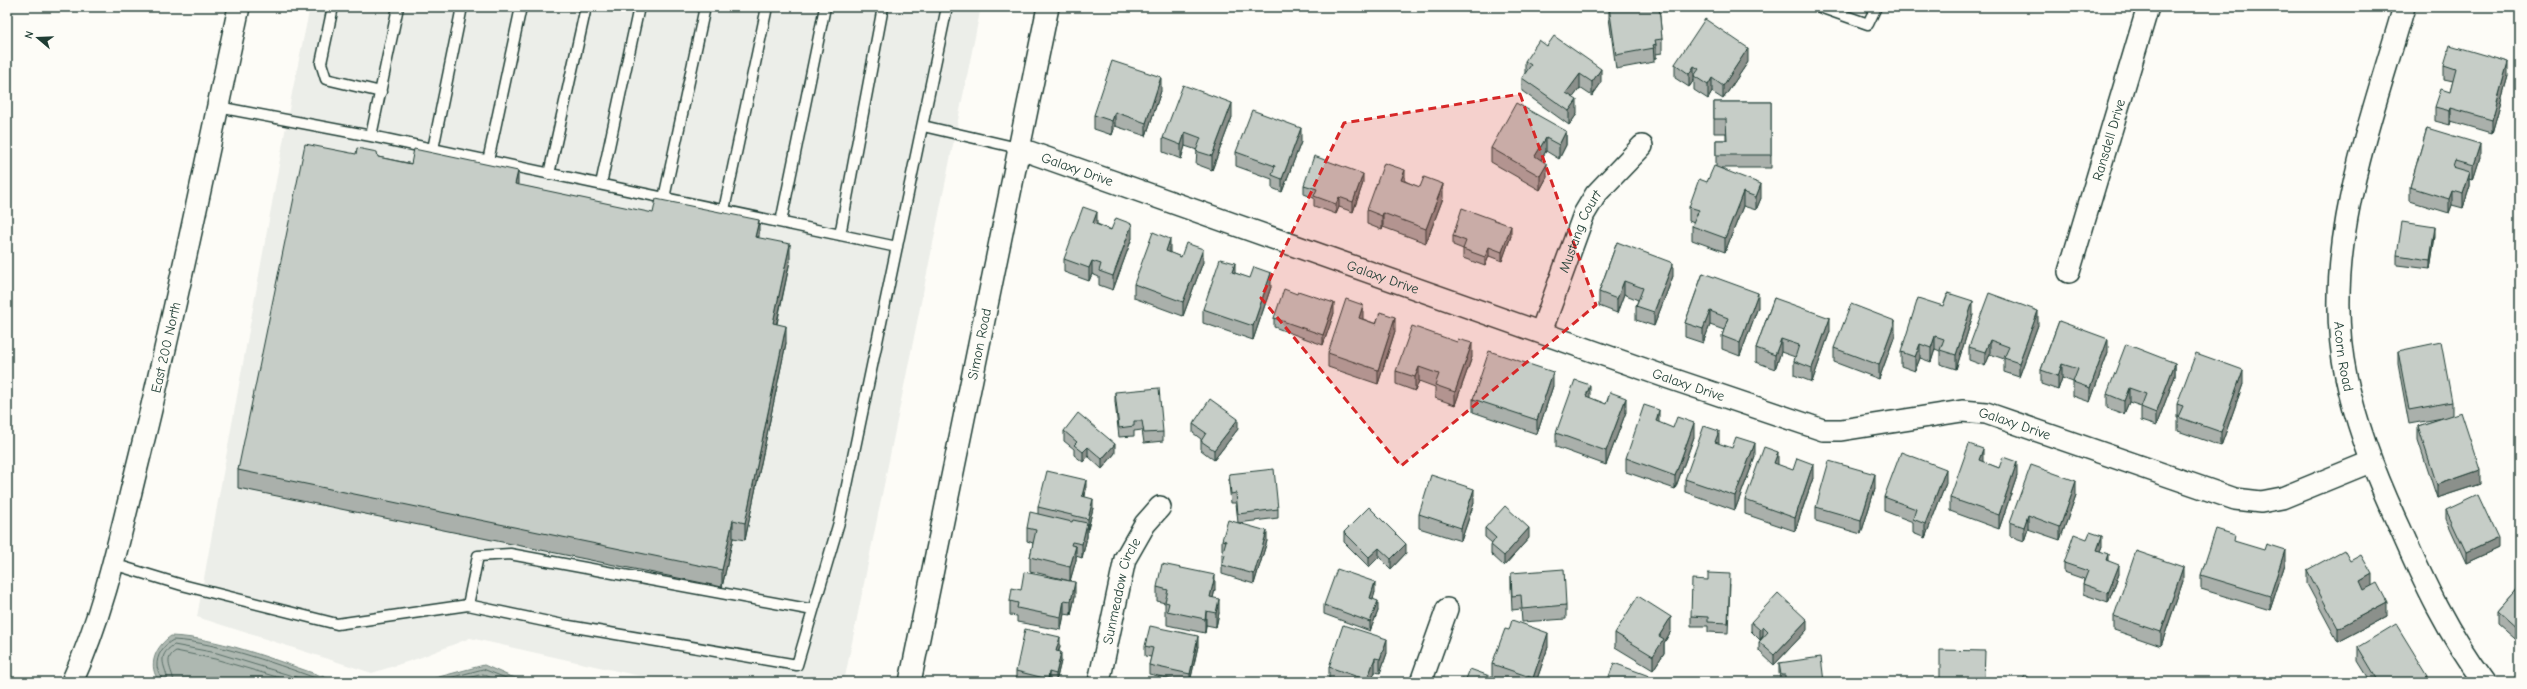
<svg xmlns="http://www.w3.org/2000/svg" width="2527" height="689" viewBox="0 0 2527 689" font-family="'Comic Neue',sans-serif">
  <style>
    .built { fill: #eceee9 }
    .water { fill: #aeb8b1; stroke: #75877f }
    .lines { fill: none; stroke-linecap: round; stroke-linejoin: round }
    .shore { stroke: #586e66; stroke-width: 1 }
    .lane-casing { stroke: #1f3d34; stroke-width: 13 }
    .street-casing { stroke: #1f3d34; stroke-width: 24 }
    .lane { stroke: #fdfcf7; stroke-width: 10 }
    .street { stroke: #fdfcf7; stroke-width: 21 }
    .wall { fill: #aab0ab; stroke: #1f3d34 }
    .shaded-wall { fill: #8b908b; stroke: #1f3d34 }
    .building { fill: #c6cdc7; stroke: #1f3d34 }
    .marked { fill: #d62828; fill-opacity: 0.2; stroke: #d62828; stroke-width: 3; stroke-dasharray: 8 5; stroke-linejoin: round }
    .labels { text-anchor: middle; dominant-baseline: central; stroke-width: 3.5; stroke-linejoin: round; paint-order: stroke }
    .street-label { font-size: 14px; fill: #1f3d34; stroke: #fdfcf7 }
  </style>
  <rect width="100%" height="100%" fill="#fdfcf7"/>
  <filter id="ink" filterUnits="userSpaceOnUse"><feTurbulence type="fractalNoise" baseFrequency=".025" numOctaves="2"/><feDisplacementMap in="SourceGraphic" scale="8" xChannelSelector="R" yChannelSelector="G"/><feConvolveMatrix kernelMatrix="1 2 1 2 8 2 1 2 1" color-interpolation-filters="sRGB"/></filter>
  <g filter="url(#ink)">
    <path class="built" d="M310 7H981L844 682H666L470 638 419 658 372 673 197 617 292 93Z"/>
    <path class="water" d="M171 636C225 638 287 665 339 682H160C146 666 156 646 171 636Z
      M484 665 509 676 532 682H420Z"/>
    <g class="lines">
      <path class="shore" d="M163 682C162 677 158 673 157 667 156 655 164 645 173 640 218 642 283 666 326 682
        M168 682C167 667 154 657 174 645L217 653 312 682
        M174 682C173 671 162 659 176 651L215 659 294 682
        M434 682 483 669 516 682
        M453 682 483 674 500 682"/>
      <g class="lane-casing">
        <path id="lane" d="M333 7 321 63 326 79 381 92
          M1820 7 1868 24 1876 7
          M218 107 371 136 897 247
          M923 126 1018 148
          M371 136 398 7
          M433 149 462 7
          M488 161 521 7
          M549 174 586 7
          M601 184 639 7
          M664 198 705 7
          M724 210 767 7
          M781 222 825 7
          M840 235 883 7
          M113 564 182 585 337 624 468 605 563 625 797 665 840 519 947 7
          M468 605 478 556 510 554 813 610"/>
      </g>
      <g class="street-casing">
        <g id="street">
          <path id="s1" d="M2404 7C2370 125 2320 252 2346 376 2357 429 2377 479 2400 528 2424 583 2448 634 2484 682"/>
          <path id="s2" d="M1018 148 1669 378 1823 430H1841L1962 411 1986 413 2235 499 2261 502 2282 498 2370 462"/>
          <path id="s3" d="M2069 272 2148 7"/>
          <path id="s4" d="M1541 332 1584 214 1596 194 1642 146"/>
          <path id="s5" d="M72 682C105 610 121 531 140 455 177 306 207 156 239 7"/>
          <path id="s6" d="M910 682 1048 7"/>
          <path id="s7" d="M1099 682 1125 559 1145 524 1160 507"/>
          <path d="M1421 682 1447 609"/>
        </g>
      </g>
      <use href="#lane" class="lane"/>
      <use href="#street" class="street"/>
    </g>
    <path class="wall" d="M1609 7H1659L1662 39V53L1656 54V58H1654V62L1616 69 1609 18Z
      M1547 46 1601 83 1592 96 1580 88 1573 97 1577 114 1569 125 1522 91V78L1525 73V61Z
      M1748 62 1723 99 1712 92 1708 99 1694 90V80L1689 87 1675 78V64Z
      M2444 65 2508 76 2492 133 2451 121 2450 125 2435 121V107L2450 92 2453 81 2444 79Z
      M1161 91 1146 136 1115 126 1112 135 1094 129V115Z
      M1714 102H1771V168H1721L1761 198 1756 210 1743 206 1725 252 1692 240V226L1694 223 1689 221V207L1707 182 1716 166V140H1726V133H1714Z
      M1232 117 1212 170 1196 164 1197 150 1185 146 1181 159 1163 152V138Z
      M2427 128 2480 158 2473 180 2470 179V186L2463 208 2452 205 2449 213 2410 201V187Z
      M1566 131V145L1559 159 1546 151 1541 160 1547 177 1540 190 1491 162V148Z
      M1301 142 1282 192 1272 188V179L1236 166V152Z
      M356 154 378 157 518 185 759 238 790 261 777 324 786 343 745 540 733 538 722 587 238 488V470Z
      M1405 181 1443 198 1426 243 1383 227 1382 230 1367 224V210Z
      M1363 183 1353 212 1339 207 1336 214 1314 206V198L1304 194V185Z
      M1097 224 1132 238 1113 290 1099 285V277L1092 274 1089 281 1064 272V259Z
      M1453 236H1511L1502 261 1489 256 1485 266 1463 258V249L1453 245Z
      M2435 236 2430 269 2397 265V255Z
      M1617 242 1673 276 1654 326 1636 320V306L1638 300 1624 294 1617 313 1599 306V292Z
      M1170 252V253L1181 257 1203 262 1183 316 1134 298V284Z
      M1235 273 1271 287 1253 340 1203 323V309Z
      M1703 273 1758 307 1740 356 1722 349V336L1724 330 1710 325 1703 343 1685 337V323Z
      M1774 298 1830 331 1812 382 1794 375V361L1795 357 1781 352 1775 369 1756 362V348Z
      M1334 313 1323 345 1274 327V318Z
      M1973 315 1956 369 1940 364V351L1935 349 1931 362 1920 358 1915 371 1901 366V352Z
      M1363 319 1395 331 1378 384 1328 367V353Z
      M2059 321 2108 352 2090 402 2073 396V382L2062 378 2058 390 2041 384V370Z
      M2038 325 2019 377 2004 372V359L1990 354 1985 366 1969 360V347Z
      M1895 335 1879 379 1834 362V348Z
      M2398 351 2452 402V415L2480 484 2437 498 2418 440V426L2443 418 2409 424 2398 364Z
      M1472 357 1455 405 1435 398V387L1419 381 1415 391 1396 384V371Z
      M2175 363V376L2156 426 2141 421V406L2129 402 2124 414 2107 408V394Z
      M2243 384 2221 446 2178 431V418H2177V404Z
      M1553 386 1537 434 1473 412V399Z
      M1115 392 1163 432V441L1144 443 1142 430 1134 431V436L1119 437 1115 402Z
      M1590 398 1626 412 1606 465 1556 447V433Z
      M1659 423 1694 437 1675 489 1626 472V458Z
      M1193 424 1238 429 1214 460 1201 450V439L1193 433Z
      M1064 431 1115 453 1102 469 1088 456 1083 462 1074 455V449L1064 441Z
      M1719 444 1755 457 1735 510 1685 492V479Z
      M1983 462 1999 468 2017 476 1999 529 1950 511V498Z
      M1778 465 1813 478 1795 531 1745 514V500Z
      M1229 474 1278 509V518L1238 523 1236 503H1231L1229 484Z
      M1946 483 1925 538 1913 533V522L1884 511V497Z
      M1875 488 1861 534 1816 521V507Z
      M1086 489 1085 497 1093 508 1088 529H1087V537L1082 558 1076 556V560L1070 581 1030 571V557L1033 543 1027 541V528L1038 514V507Z
      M2076 495 2060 540 2028 529 2024 541 2010 536V522Z
      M1474 503 1461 541 1419 528V514Z
      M2446 510 2498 548 2466 563 2446 519Z
      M1485 528 1529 538 1504 566 1491 554V545L1492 543 1485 537Z
      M1344 532 1406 553 1391 569 1379 557 1369 567 1344 542Z
      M1222 540 1267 541 1254 584 1222 574V555L1223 550H1222Z
      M2235 542 2285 564 2270 610 2201 589V575Z
      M2102 546 2100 551 2119 574 2108 603 2083 594V584L2084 579 2064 572V563Z
      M2350 561 2372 586 2387 616 2338 642 2307 584V570Z
      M1511 573 1566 605V619L1522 622 1521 609 1512 610 1511 587Z
      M2183 581 2161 646 2114 630V616Z
      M1730 584 1728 633 1708 632V626H1691V616Z
      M2520 585V643L2498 624V610Z
      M1157 587 1215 589 1213 598 1219 613 1216 627 1206 625 1205 633 1167 625V616H1165V603L1157 601Z
      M1021 590 1075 596 1071 615 1064 614 1061 630 1017 622V616L1010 615V601Z
      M1375 592 1373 599 1378 611 1370 631 1324 614V605Z
      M1751 622 1807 630 1774 665 1759 651V642L1763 637V636L1760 640 1751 631Z
      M1671 631 1664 643V653L1653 670 1615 647V633Z
      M1060 646 1059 651 1061 661 1056 682H1021L1016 681V671Z
      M1145 646H1198L1190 682H1185L1149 674V665L1151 657 1145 656Z
      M1548 647 1536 682H1460L1492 677V664Z
      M2358 647 2428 682H2371L2358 661Z
      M1387 653 1380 673 1375 672 1371 682H1332L1329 681V667Z
      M1779 663 1824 682H1781L1779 673Z"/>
    <path class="shaded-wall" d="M1656 44V58H1654L1653 45Z
      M1748 48V62L1723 99V86Z
      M2508 62V76L2492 133V120Z
      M1694 66V80L1689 87V74Z
      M1601 69V83L1592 96V82Z
      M1580 74V88L1566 107V93Z
      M1161 77V91L1146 136V123Z
      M1712 78V92L1708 99V85Z
      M1577 100V114L1569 125V111Z
      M1232 103V117L1212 170V156Z
      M2451 108V121L2450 125V111Z
      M1115 112V126L1112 135V121Z
      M1301 128V142L1282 192V179Z
      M1566 131V145L1559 159V145Z
      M1185 132V146L1181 159V145Z
      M1546 138V151L1535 170V156Z
      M2480 144V158L2473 180V166Z
      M1547 164V177L1540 190V176Z
      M1405 170V184L1401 180Z
      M518 171V188L515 184Z
      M2470 172V186L2463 208V194Z
      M1363 174V183L1353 212V202Z
      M1443 184V198L1426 243V229Z
      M1761 184V198L1756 210V197Z
      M2452 191V205L2449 213V199Z
      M1743 192V206L1725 252V238Z
      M1339 197V207L1336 214V204Z
      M1097 212V226L1093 223Z
      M1383 213V227L1382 230V216Z
      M759 220V237H755Z
      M1132 224V238L1113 290V276Z
      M1511 226V236L1502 261V252Z
      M2435 227V236L2430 269V260Z
      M1170 239V252L1166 265V251Z
      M790 244V261L773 340V323Z
      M1489 247V256L1485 266V257Z
      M1203 249V262L1183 316V302Z
      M1092 261V274L1089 281V268Z
      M1235 263V277L1232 272Z
      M1673 263V276L1654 326V312Z
      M1271 273V287L1253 340V326Z
      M1624 281V294L1617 313V299Z
      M1758 293V307L1740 356V343Z
      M1973 301V315L1956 369V355Z
      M1334 303V313L1323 345V335Z
      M1363 305V319L1359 332V318Z
      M1710 311V325L1703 343V329Z
      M2038 311V325L2019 377V363Z
      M1395 317V331L1378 384V370Z
      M1830 318V331L1812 382V368Z
      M1895 321V335L1879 379V365Z
      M786 326V343L745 540V523Z
      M1935 336V349L1931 362V348Z
      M1781 339V352L1775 369V355Z
      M2108 339V352L2090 402V388Z
      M1990 340V354L1985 366V352Z
      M1472 343V357L1455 405V392Z
      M1920 344V358L1915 371V357Z
      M2175 363V376L2156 426V413Z
      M2062 364V378L2058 390V376Z
      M1419 367V381L1415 391V377Z
      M2243 370V384L2221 446V432Z
      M1553 372V386L1537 434V420Z
      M1590 385V399L1586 396Z
      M2129 388V402L2124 414V401Z
      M1626 398V412L1606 465V451Z
      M1659 410V424L1656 421Z
      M1238 419V429L1214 460V450Z
      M1694 423V437L1675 489V476Z
      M1719 431V445L1715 442Z
      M1755 443V457L1735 510V496Z
      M1115 444V453L1102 469V459Z
      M1088 447V456L1083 462V452Z
      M1983 449V463L1979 460Z
      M1778 452V466L1774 463Z
      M2017 462V476L1999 529V515Z
      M1813 464V478L1795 531V518Z
      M1946 469V483L1925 538V524Z
      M2480 470V484L2437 498V485Z
      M1875 474V488L1861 534V520Z
      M1086 480V489L1082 506V496Z
      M2076 481V495L2060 540V527Z
      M1474 489V503L1461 541V528Z
      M1093 499V508L1088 529V519Z
      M2028 515V529L2024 541V527Z
      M733 520V538L722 587V570Z
      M1087 523V537L1082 558V544Z
      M1529 528V538L1504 566V556Z
      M1267 531V541L1254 584V574Z
      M2102 536V546L2097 559V550Z
      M2498 538V548L2466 563V553Z
      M1406 544V553L1391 569V559Z
      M1076 546V560L1070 581V567Z
      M1379 548V557L1369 567V557Z
      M2285 550V564L2270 610V596Z
      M2108 554V563L2106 560Z
      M2119 565V574L2108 603V593Z
      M2183 567V581L2161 646V632Z
      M2372 574V588L2360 595V581Z
      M1215 575V589L1210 611V597Z
      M1075 582V596L1071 615V601Z
      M1375 582V592L1370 608V598Z
      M1219 599V613L1216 627V613Z
      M1064 600V614L1061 630V617Z
      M1378 601V611L1370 631V622Z
      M2387 602V616L2338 642V628Z
      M1206 611V625L1205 633V619Z
      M1671 617V631L1664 643V653L1653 670V656L1659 636Z
      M1807 620V630L1774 665V655Z
      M1763 627V636L1760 640V630Z
      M1548 633V647L1536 682H1533V678Z
      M1198 636V646L1190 682V674Z
      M1060 637V646L1056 660V651Z
      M1387 639V653L1380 673V659Z
      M1061 652V661L1056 682V674Z
      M1375 658V672L1371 682H1367V680Z
      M1049 672V682H1048V679Z
      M1649 676V682H1646Z
      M2428 676V682H2419Z"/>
    <path class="building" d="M1609 7H1659L1662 39 1655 40 1656 44 1653 45 1654 48 1616 55Z
      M1705 19 1748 48 1723 86 1712 78 1708 85 1694 76 1699 69 1694 66 1689 74 1675 64Z
      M1554 36 1601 69 1592 82 1580 74 1566 93 1577 100 1569 111 1522 78 1531 65 1525 61 1539 40 1547 46Z
      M2450 45 2508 62 2492 120 2451 108 2450 111 2435 107 2441 89 2450 92 2456 69 2444 65Z
      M1112 61 1161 77 1146 123 1115 112 1112 121 1094 115Z
      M1183 85 1232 103 1212 156 1196 151 1201 138 1185 132 1181 145 1163 138Z
      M1714 102H1771V155H1716V140H1727L1726 119H1714Z
      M1516 103 1566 131 1559 145 1546 138 1535 156 1547 164 1540 176 1491 148Z
      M1252 110 1301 128 1282 179 1272 175 1275 166 1236 152Z
      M2427 128 2480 144 2473 166 2455 161 2453 167 2470 172 2463 194 2452 191 2449 199 2410 187Z
      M305 144 356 154 357 148 377 152 378 157 411 164 414 149 518 171 515 184 653 213 656 199 759 220 755 237 790 244 773 323 786 326 745 523 733 520 722 570 238 470Z
      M1314 156 1363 174 1353 202 1339 197 1336 204 1314 196 1317 189 1304 185Z
      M1384 163 1405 170 1401 180 1420 187 1424 177 1443 184 1426 229 1383 213 1382 216 1367 210Z
      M1714 166 1761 184 1756 197 1743 192 1725 238 1692 226 1699 210 1689 207 1699 179 1707 182Z
      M1083 207 1097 212 1093 223 1111 230 1116 218 1132 224 1113 276 1099 271 1101 264 1092 261 1089 268 1064 259Z
      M1462 208 1511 226 1502 252 1489 247 1485 257 1463 249 1466 241 1453 236Z
      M2402 222 2435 227 2430 260 2397 255Z
      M1153 232 1170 239 1166 251 1181 257 1186 243 1203 249 1183 302 1134 284Z
      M1617 242 1673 263 1654 312 1636 306 1643 288 1624 281 1617 299 1599 292Z
      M1220 259 1235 263 1232 272 1250 278 1254 267 1271 273 1253 326 1203 309Z
      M1703 273 1758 293 1740 343 1722 336 1728 318 1710 311 1703 329 1685 323Z
      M1284 289 1297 294 1298 291 1334 303 1323 335 1274 318Z
      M1948 293 1973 301 1956 355 1940 350 1944 339 1935 336 1931 348 1920 344 1915 357 1901 352 1918 298 1943 306Z
      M1989 293 2038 311 2019 363 2004 358 2009 347 1990 340 1985 352 1969 347Z
      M1774 298 1830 318 1812 368 1794 361 1799 345 1781 339 1775 355 1756 348Z
      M1346 299 1363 305 1359 318 1376 324 1380 312 1395 317 1378 370 1328 353Z
      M1851 304 1895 321 1879 365 1834 348Z
      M2059 321 2108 339 2090 388 2073 382 2078 369 2062 364 2058 376 2041 370Z
      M1412 326 1457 342 1458 339 1472 343 1455 392 1435 385 1439 374 1419 367 1415 377 1396 371Z
      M2441 342 2452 402 2409 410 2398 351Z
      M2126 344 2175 363 2156 413 2141 407 2146 394 2129 388 2124 401 2107 394Z
      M1489 351 1553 372 1537 420 1473 399Z
      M2196 353 2243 370 2221 432 2178 417 2183 406 2177 404Z
      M1575 380 1590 385 1586 396 1606 404 1610 392 1626 398 1606 451 1556 433Z
      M1159 388 1163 432 1144 433 1142 421H1134V426L1119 428 1115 392Z
      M1210 399 1238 419 1214 450 1201 441 1206 433 1193 424Z
      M1644 405 1659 410 1656 421 1673 428 1677 417 1694 423 1675 476 1626 458Z
      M2461 412 2480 470 2437 485 2418 426Z
      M1078 413 1115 444 1102 459 1088 447 1083 452 1074 445 1077 442 1064 431Z
      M1704 426 1719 431 1715 442 1732 448 1736 437 1755 443 1735 496 1685 479Z
      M1969 444 1983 449 1979 460 1999 468 2003 457 2017 462 1999 515 1950 498Z
      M1764 447 1778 452 1774 463 1793 470 1797 458 1813 464 1795 518 1745 500Z
      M1901 452 1946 469 1925 524 1913 519 1916 509 1884 497Z
      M1829 461 1875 474 1861 520 1816 507Z
      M2031 465 2076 481 2060 527 2028 515 2024 527 2010 522Z
      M1274 469 1278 509 1238 514 1236 493 1231 494 1229 474Z
      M1047 471 1086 480 1082 496 1093 499 1088 519 1038 507Z
      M1431 475 1474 489 1461 528 1419 514Z
      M2478 495 2498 538 2466 553 2446 510Z
      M1505 506 1529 528 1504 556 1491 545 1496 538 1485 528Z
      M1369 507 1406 544 1391 559 1379 548 1369 557 1344 532Z
      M1030 512 1072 522 1073 520 1087 523 1082 544 1072 542 1071 545 1076 546 1070 567 1030 557 1036 530 1027 528Z
      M1228 520 1267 531 1254 574 1222 565 1225 555H1222L1226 541 1222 540Z
      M2216 529 2235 535 2234 541 2264 550 2266 544 2285 550 2270 596 2201 575Z
      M2090 532 2102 536 2097 550 2108 554 2106 560 2119 565 2108 593 2083 584 2088 571 2064 563 2074 534 2087 539Z
      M2344 550 2350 561 2361 555 2372 574 2360 581 2364 590 2377 583 2387 602 2338 628 2307 570Z
      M2136 551 2183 567 2161 632 2114 616Z
      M1162 564 1215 575 1210 597 1219 599 1216 613 1206 611 1205 619 1167 611 1169 603 1165 602 1168 590 1157 587Z
      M1337 569 1375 582 1370 598 1378 601 1370 622 1324 605Z
      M1564 569 1566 605 1522 609 1521 595 1512 596 1511 573Z
      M1024 572 1075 582 1071 601 1064 600 1061 617 1017 608 1018 603 1010 601 1012 588 1021 590Z
      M1708 573 1730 574 1728 623 1708 622V617L1691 616 1692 579 1708 580Z
      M2520 585V630L2498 610Z
      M1778 593 1807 620 1774 655 1759 642 1768 632 1763 627 1760 630 1751 622Z
      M1638 596 1671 617 1659 636 1664 639 1653 656 1615 633Z
      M1512 620 1548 633 1533 678 1492 664 1505 629 1509 630Z
      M2396 624 2428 676 2419 682H2379L2358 647Z
      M1343 625 1387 639 1380 659 1375 658 1367 680 1329 667Z
      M1150 626 1198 636 1190 674 1149 665 1153 648 1145 646Z
      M1025 629 1060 637 1056 651 1061 652 1056 674 1049 672 1048 679 1016 671Z
      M1940 650 1985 651 1984 682H1940Z
      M1821 657 1824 682H1785V675H1781L1779 663Z
      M1614 663 1649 676 1646 682H1607Z
      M1470 669 1506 682H1460L1462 678 1466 679Z
      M2026 675 2034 682H2020Z
      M1001 680 1009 682H1001Z"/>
  </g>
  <path class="marked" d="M1520 94 1596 305 1401 466 1261 298 1344 123Z"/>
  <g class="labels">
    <g class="street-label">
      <text stroke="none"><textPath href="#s3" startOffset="138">Ransdell Drive</textPath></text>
      <text stroke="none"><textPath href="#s2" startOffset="63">Galaxy Drive</textPath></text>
      <text stroke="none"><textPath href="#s4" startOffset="108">Mustang Court</textPath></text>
      <text stroke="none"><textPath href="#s2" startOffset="387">Galaxy Drive</textPath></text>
      <text stroke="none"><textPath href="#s6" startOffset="345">Simon Road</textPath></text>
      <text stroke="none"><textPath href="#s5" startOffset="348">East 200 North</textPath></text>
      <text stroke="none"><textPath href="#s1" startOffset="358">Acorn Road</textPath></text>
      <text stroke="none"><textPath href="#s2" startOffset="711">Galaxy Drive</textPath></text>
      <text stroke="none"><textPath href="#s2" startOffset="1048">Galaxy Drive</textPath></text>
      <text stroke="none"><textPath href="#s7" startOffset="94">Sunmeadow Circle</textPath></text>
    </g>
  </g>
  <rect width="2527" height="689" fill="none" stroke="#fdfcf7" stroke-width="24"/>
  <rect x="12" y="12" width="2503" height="665" fill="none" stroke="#1f3d34" stroke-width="1.5" filter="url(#ink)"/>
  <g transform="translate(38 38) rotate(289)" stroke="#fdfcf7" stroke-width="3" paint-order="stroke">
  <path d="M0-3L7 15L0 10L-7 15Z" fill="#1f3d34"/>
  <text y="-6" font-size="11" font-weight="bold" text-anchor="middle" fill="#1f3d34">N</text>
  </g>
</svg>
